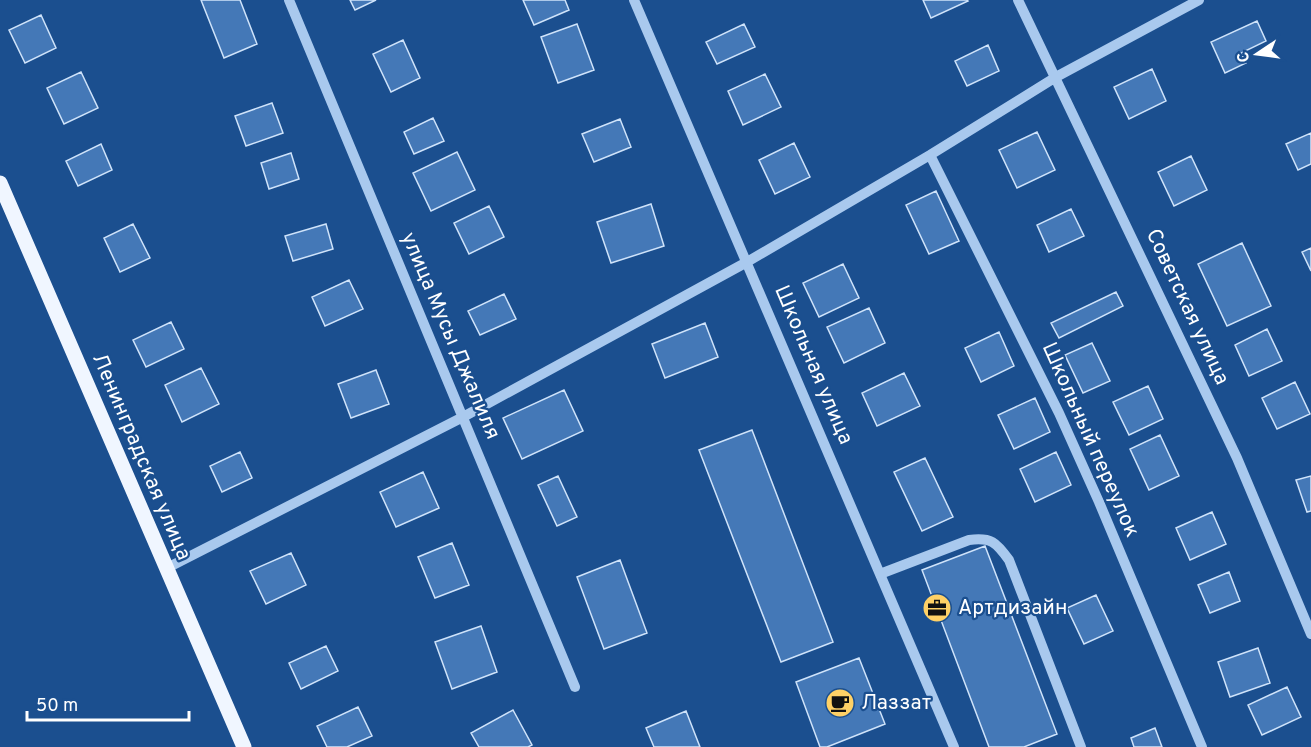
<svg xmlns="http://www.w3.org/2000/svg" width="1311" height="747" viewBox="0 0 1311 747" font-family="Overpass,sans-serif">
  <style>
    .building { fill: #4478b7; stroke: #cfe3fa; stroke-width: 1.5 }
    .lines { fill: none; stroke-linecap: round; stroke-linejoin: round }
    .minor { stroke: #a9c9ee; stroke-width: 10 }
    .major { stroke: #f0f6ff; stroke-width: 15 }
    .labels { text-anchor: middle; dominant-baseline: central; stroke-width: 4.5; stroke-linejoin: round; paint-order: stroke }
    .street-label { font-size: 21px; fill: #fff; stroke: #1b4f8f }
    .poi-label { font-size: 21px; fill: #fff; stroke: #1b4f8f; text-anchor: start }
  </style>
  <rect width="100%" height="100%" fill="#1b4f8f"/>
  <path class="building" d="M201 0H240L257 44 224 58Z
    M350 0H376L355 10Z
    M523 0H565L569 10 534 25Z
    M923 0H967L968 1 931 18Z
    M41 15 56 48 25 63 9 30Z
    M1257 21 1266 41 1241 53 1246 63 1225 73 1211 42Z
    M577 24 594 70 558 83 541 37Z
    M744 24 755 47 717 64 706 42Z
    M403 40 420 78 391 92 373 54Z
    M988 45 999 71 967 86 955 61Z
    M1152 69 1166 101 1129 119 1114 87Z
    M81 72 98 108 64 124 47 88Z
    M765 74 781 107 743 125 728 91Z
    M272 103 283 133 246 146 235 116Z
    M433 118 444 141 414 154 404 132Z
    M620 119 631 147 594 162 582 134Z
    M1037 132 1055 170 1017 188 999 150Z
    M1311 133V164L1298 170 1286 144Z
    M794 143 810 177 775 194 759 160Z
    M101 144 112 170 78 186 66 161Z
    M457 152 475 190 431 211 413 173Z
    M291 153 299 179 269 189 261 163Z
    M1191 156 1207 190 1174 206 1158 172Z
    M936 191 959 241 929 254 906 205Z
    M651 204 664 246 611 263 597 222Z
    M489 206 504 237 469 254 454 223Z
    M1071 209 1084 236 1049 252 1037 225Z
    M133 224 150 258 120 272 104 238Z
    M326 224 333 249 293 261 285 236Z
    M1242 243 1271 306 1227 326 1198 264Z
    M1311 248V271L1302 252Z
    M843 264 859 298 819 317 803 283Z
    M349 280 363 309 325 326 312 297Z
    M1116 292 1123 306 1059 338 1051 323Z
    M504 294 516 319 480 335 468 311Z
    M869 308 885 343 844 363 827 327Z
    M171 322 184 349 146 367 133 340Z
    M705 323 718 357 665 378 652 344Z
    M1267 329 1282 361 1249 376 1235 345Z
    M999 332 1014 366 981 382 965 348Z
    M1092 343 1110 381 1083 393 1065 355Z
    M201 368 219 404 182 422 165 385Z
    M376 370 389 404 351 418 338 384Z
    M904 373 920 406 877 426 862 393Z
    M1295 382 1310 414 1277 429 1262 398Z
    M1148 386 1163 419 1129 435 1113 402Z
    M564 390 583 431 522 459 503 418Z
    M1035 398 1050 432 1014 449 998 415Z
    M752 430 833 642 781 662 699 450Z
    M1160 435 1179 476 1149 490 1130 449Z
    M240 452 252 478 222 492 210 466Z
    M1056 452 1071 485 1035 502 1020 469Z
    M925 458 953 517 922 531 894 472Z
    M423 472 439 508 396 527 380 492Z
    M558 476 577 517 557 526 538 485Z
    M1311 476V511L1307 512 1296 480Z
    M1212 512 1226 544 1190 560 1176 528Z
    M452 543 469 585 435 598 418 557Z
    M985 546 1057 734 1024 747H989L922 570Z
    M291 553 306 585 266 604 250 571Z
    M620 560 647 633 604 649 577 577Z
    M1229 572 1240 601 1210 613 1198 585Z
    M1096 595 1113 631 1084 644 1067 608Z
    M481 626 497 672 452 689 435 642Z
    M326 646 338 671 301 689 289 663Z
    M1258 648 1270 683 1230 697 1218 662Z
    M859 658 885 724 827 747H820L796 682Z
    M1287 687 1301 717 1262 735 1248 705Z
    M358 707 372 736 347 747H327L317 726Z
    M513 710 532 745 528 747H479L471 733Z
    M686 711 700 747H654L646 728Z
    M1155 728 1162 747H1134L1131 738Z"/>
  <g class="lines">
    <path class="minor" d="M289 0 575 687
      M634 0 954 747
      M1018 0 1237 458 1311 634
      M930 155 1059 413 1099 502 1202 747
      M167 568 463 417 747 262 930 155 1056 77 1199 0
      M880 574 969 540C991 537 996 542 1009 560L1081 747"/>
    <path class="major" d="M0 183 244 747"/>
  </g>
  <defs>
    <g id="office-disc" transform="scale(1.5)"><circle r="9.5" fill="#ffd166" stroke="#1b4f8f"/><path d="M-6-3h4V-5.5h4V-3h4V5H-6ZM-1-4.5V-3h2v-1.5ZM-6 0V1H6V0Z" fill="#111"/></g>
    <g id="cafe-disc" transform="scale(1.5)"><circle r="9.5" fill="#ffd166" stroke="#1b4f8f"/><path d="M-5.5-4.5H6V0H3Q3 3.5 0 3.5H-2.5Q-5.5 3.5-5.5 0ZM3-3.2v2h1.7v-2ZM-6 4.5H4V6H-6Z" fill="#111"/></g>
  </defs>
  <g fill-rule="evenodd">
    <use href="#office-disc" x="937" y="608"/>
    <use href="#cafe-disc" x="840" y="703"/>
  </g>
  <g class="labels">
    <g class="street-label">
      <text transform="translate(1187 307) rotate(65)">Советская улица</text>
      <text transform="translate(450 336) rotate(67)">улица Мусы Джалиля</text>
      <text transform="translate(813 365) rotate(67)">Школьная улица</text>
      <text transform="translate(1090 440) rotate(66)">Школьный переулок</text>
      <text transform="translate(141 457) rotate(67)">Ленинградская улица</text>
    </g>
    <g class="poi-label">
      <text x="958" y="608">Артдизайн</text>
      <text x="861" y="703">Лаззат</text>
    </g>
  </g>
  <g transform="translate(1257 54) rotate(257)" stroke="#1b4f8f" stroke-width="4.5" paint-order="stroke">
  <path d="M0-4.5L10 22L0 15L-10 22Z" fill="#ffffff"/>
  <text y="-9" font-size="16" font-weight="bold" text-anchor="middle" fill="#ffffff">С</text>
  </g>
  <path d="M27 711v9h162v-9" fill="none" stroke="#ffffff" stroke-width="3"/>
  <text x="36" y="711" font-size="18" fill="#ffffff" stroke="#1b4f8f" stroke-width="4.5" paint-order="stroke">50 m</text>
</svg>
